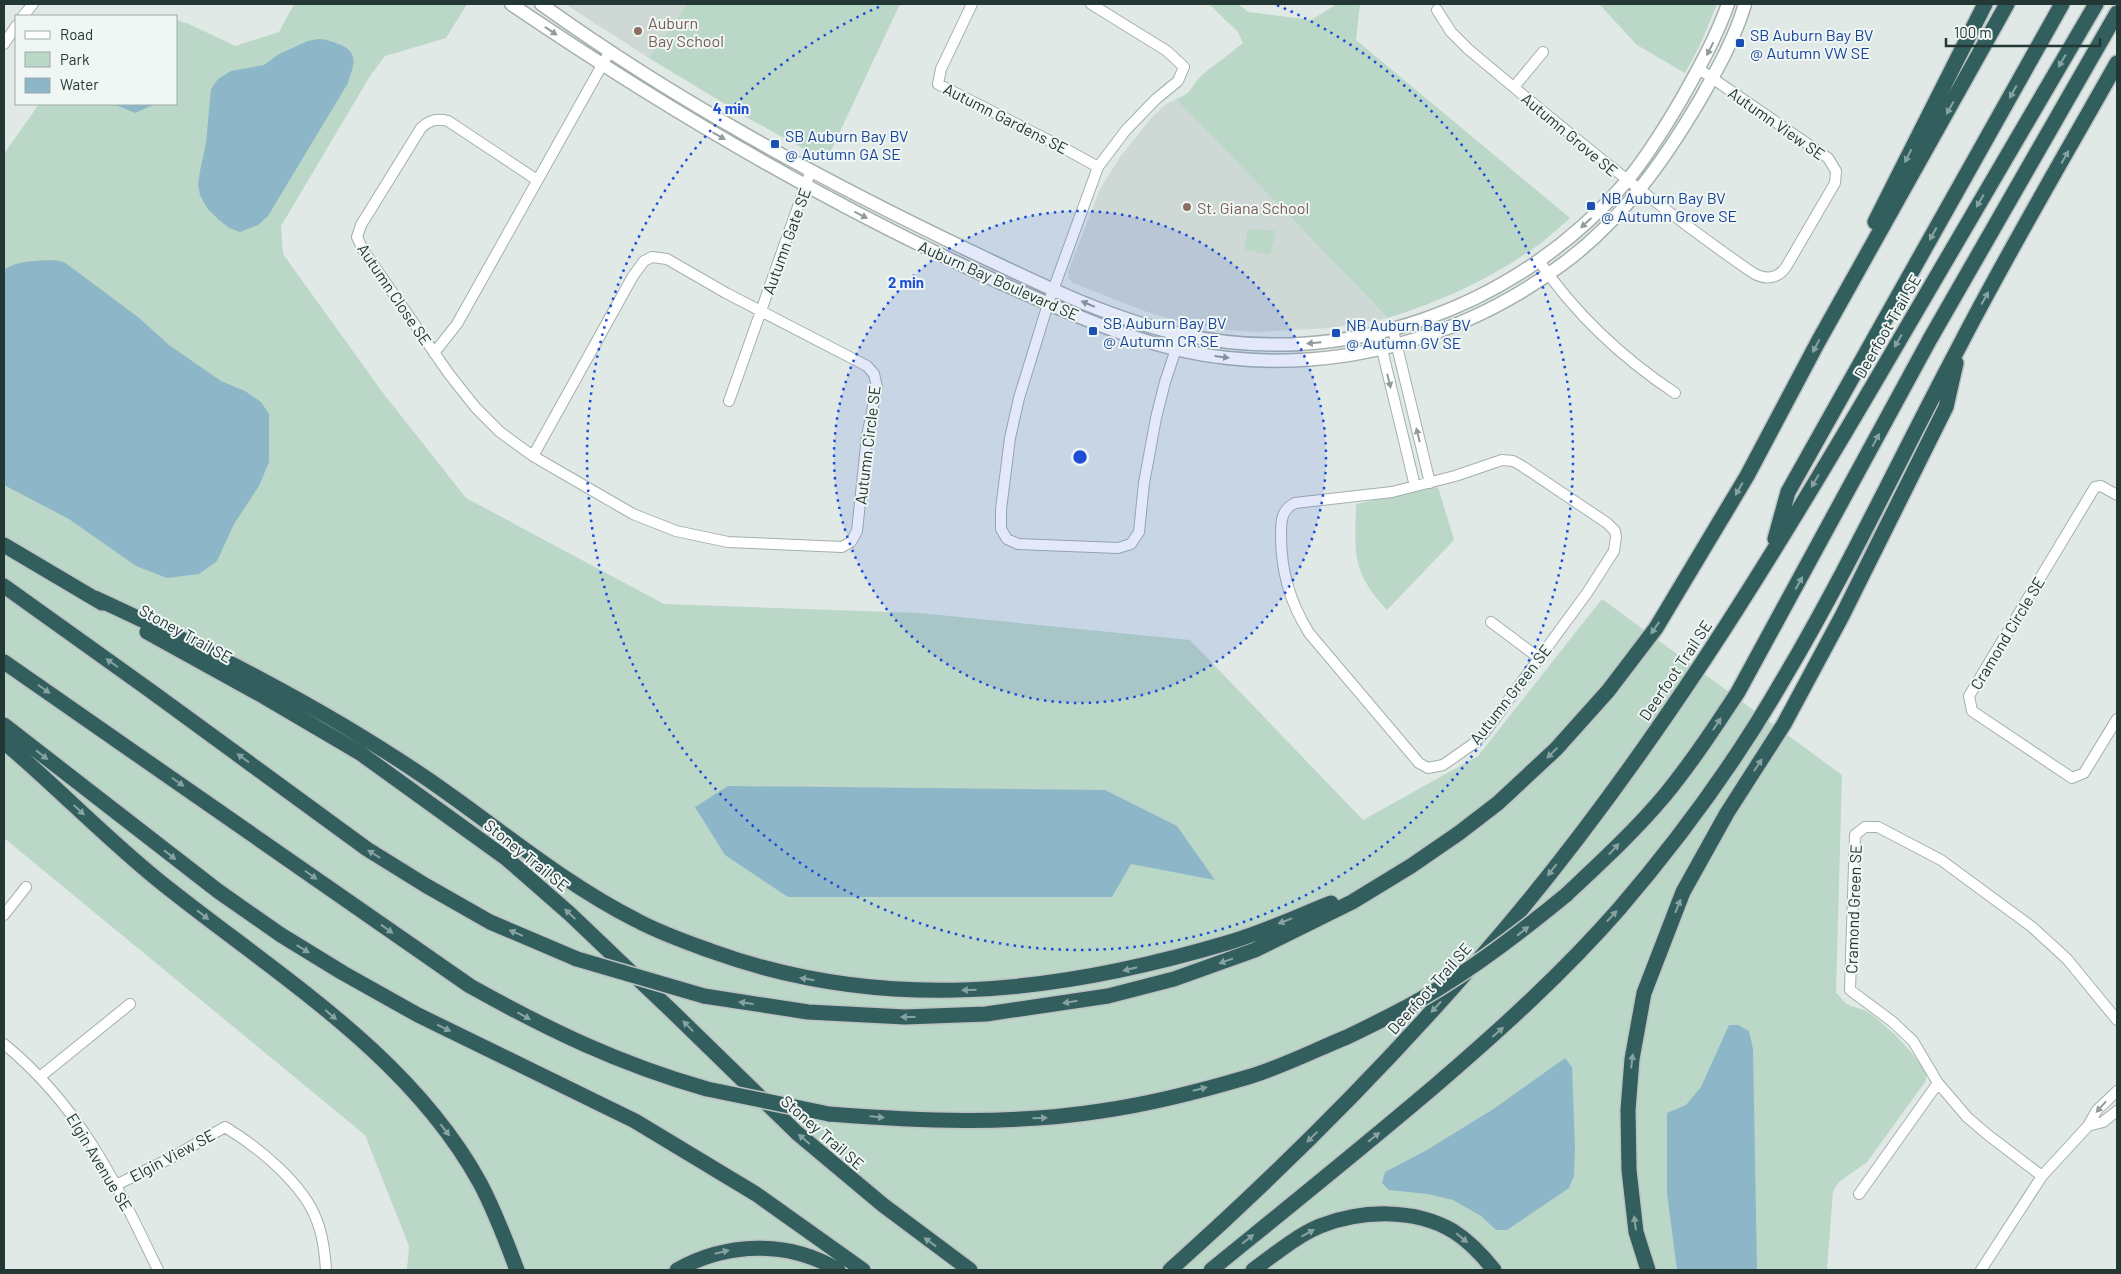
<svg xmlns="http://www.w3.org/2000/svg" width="2121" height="1274" viewBox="0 0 2121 1274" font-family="Barlow,sans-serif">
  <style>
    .built { fill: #ced8d5 }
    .green { fill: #bbd7c7 }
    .water { fill: #8db6c8 }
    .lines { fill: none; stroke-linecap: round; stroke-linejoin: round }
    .minor-casing { stroke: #a4b0ad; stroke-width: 12 }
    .tertiary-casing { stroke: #a4b0ad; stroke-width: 15 }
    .motorway-casing { stroke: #bdc3c2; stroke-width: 18 }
    .minor { stroke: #fff; stroke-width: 10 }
    .tertiary { stroke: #fff; stroke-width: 12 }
    .motorway { stroke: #325f5d; stroke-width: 15 }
    .motorway-bridge-casing { stroke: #bdc3c2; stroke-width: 18; stroke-linecap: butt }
    .motorway-bridge { stroke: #325f5d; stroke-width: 15 }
    .oneway { fill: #919b9a }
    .oneway2 { fill: #87a3a1 }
    .ring { fill: none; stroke: #1d4ed8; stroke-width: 2.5; stroke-dasharray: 2.5 5 }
    .education-dot { fill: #8d6e63; stroke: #eff6f4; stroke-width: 2 }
    .transit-dot { fill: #1a4fb4; stroke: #eff6f4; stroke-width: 2 }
    .labels { text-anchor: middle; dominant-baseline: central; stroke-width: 4; stroke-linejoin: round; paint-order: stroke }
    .education-label { font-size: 16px; fill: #785e54; stroke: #eff6f4; text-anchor: start }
    .transit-label { font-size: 16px; fill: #164399; stroke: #eff6f4; text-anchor: start }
    .street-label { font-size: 16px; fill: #233734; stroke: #eff6f4 }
    .centre { fill: #1d4ed8; stroke: #eff6f4; stroke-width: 2.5 }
    .ring-label { font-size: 15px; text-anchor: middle; font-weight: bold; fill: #1d4ed8; stroke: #eff6f4; stroke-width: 4; stroke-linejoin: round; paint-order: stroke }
  </style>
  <rect width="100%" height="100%" fill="#e0e9e6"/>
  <path class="built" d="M565 4H687L649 58Z
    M1176 99 1388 318 1331 328 1257 332 1226 330 1171 319 1147 312 1073 283 1069 279 1068 272 1100 189 1120 157 1152 117 1165 105Z"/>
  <path class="green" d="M294 4H467L446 38 385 56 370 76 281 226 283 254 383 393 466 498 664 604 919 613 1190 640 1363 820 1478 756 1602 599 1842 775 1836 993C1840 996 1843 1001 1847 1004 1854 1008 1862 1008 1869 1013 1891 1029 1913 1051 1927 1075L1925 1082 1867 1162 1839 1182 1833 1191 1827 1270H407L409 1246 365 1135 4 838V154L39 104H176V20L189 24 235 46 279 32Z
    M687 4H900L826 161 748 118 649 58Z
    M1209 4H1238L1248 12 1311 20 1337 4H1360L1356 40 1570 218C1557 229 1545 241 1531 250 1487 281 1440 301 1388 318L1176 99C1194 93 1191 85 1202 75 1215 64 1230 54 1243 43L1238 32Z
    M1599 4H1717L1700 45 1685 73 1637 45Z
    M1248 229 1276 231 1270 255 1244 249Z
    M1438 487 1454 540 1387 610C1351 571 1355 554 1356 504Z"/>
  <path class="water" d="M318 39C327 39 333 42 341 45 360 54 353 66 348 83L268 216 258 225 240 232 229 228 219 220 207 208 200 195 198 185 200 171 206 143 211 89 218 79 231 71 264 65 279 54 308 41Z
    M114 104H155L135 113Z
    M54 260 64 262 138 317 169 345 221 381 245 391 261 402 269 414V462L259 486 234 524 217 561 199 574 167 578 136 566 69 519 4 485V270C17 260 38 261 54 260Z
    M728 786 1105 790 1177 826 1215 880 1131 864 1112 897H788L725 855 695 807Z
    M1729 1025H1738L1749 1031 1753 1049 1757 1270H1677L1667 1193V1113L1686 1105 1701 1087Z
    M1565 1058 1572 1067 1575 1148 1574 1176 1569 1188 1507 1230H1496L1481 1216 1453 1200 1428 1194 1389 1190 1382 1183 1385 1172 1427 1150 1495 1108Z"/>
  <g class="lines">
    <g class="minor-casing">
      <path id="minor" d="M972 4 941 69 938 84 1060 146 1098 167
        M1091 4 1167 51 1184 67 1178 81 1156 99 1126 130 1098 167 1048 304 1019 398 1010 438 1001 509V529L1007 539 1018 544 1118 548 1131 544 1139 532 1144 483 1156 418 1165 382 1181 334
        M1437 10 1451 32 1468 49C1561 127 1653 204 1753 273 1765 280 1778 279 1786 267L1835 183 1836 171 1828 158 1699 69
        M23 16 33 4
        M4 44 16 26
        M1514 87 1543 52
        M1539 261C1576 315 1621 357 1675 393
        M1393 330 1430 483
        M1378 333 1415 486
        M434 353 457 324 610 51
        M729 401 811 170
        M533 456 633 276 644 261 652 257 667 259 726 293 867 366 874 374 877 387 867 436 857 531 851 542 842 547 728 542 676 531 633 514 533 456 500 432 476 408 449 374 363 250 357 237 361 225 421 128C429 120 437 118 448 121L537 180
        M1502 460 1513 461 1522 466 1607 523 1615 531 1616 537 1614 551 1587 593 1485 732 1473 744 1443 765 1428 768 1419 763 1309 633C1290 602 1281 572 1281 535 1281 521 1281 510 1295 503L1392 492 1455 476Z
        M2117 495 2101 486 2095 487 1969 696 1972 711 2072 778 2084 773 2117 719
        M1491 622 1539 658
        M4 915 26 887
        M4 1044C81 1107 116 1183 158 1270
        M41 1076 130 1004
        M2088 1126 2103 1122 2117 1111
        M2042 1176 1988 1135 1967 1117 1938 1083 1913 1041 1893 1022 1850 990 1855 835 1865 827H1878L1941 860 2032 927 2067 959 2117 1020
        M116 1185 173 1157 225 1127C258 1147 304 1184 317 1221 323 1236 325 1255 326 1270
        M1859 1194 1938 1083
        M1981 1270 2042 1176 2088 1126 2097 1110 2117 1091"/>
    </g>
    <g class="tertiary-casing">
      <path id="tertiary" d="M511 4C667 110 830 206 1003 284 1076 316 1148 350 1228 358 1348 371 1468 335 1564 263 1623 219 1664 161 1701 98 1718 68 1735 38 1745 4
        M541 4C674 100 820 179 968 250 1036 282 1106 318 1180 334 1344 371 1516 309 1625 183 1647 157 1664 129 1681 100 1699 68 1716 38 1728 4"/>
    </g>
    <g class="motorway-casing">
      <path id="motorway" d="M1875 222 1985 4
        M1775 539 1788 492 2062 4
        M4 545 102 603
        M4 586 148 689 367 849 425 885 490 922 577 959
        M95 598C208 650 320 706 423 776 494 824 559 881 636 920 660 933 686 942 711 951 885 1014 1056 994 1230 942 1264 932 1298 916 1331 903
        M147 632 263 696 360 753 507 859 570 914 677 1016 797 1133 883 1205 970 1270
        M4 662 470 986C549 1030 619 1064 707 1089
        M4 725 218 891 281 935 343 973 418 1015 635 1121 756 1194 863 1270
        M4 742C57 787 105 837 158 880 272 972 408 1052 480 1183 495 1211 506 1241 517 1270
        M1566 895C1600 863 1635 831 1665 795 1692 762 1715 727 1738 692L1930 339 2117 13
        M1481 957C1645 769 1775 554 1900 339 1965 227 2030 115 2096 4
        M704 996 808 1012 905 1017 986 1014 1108 996 1174 979 1255 950 1352 902 1411 866 1459 833 1498 803 1556 749 1608 691 1656 628 1747 476 1818 342 2007 4
        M829 1114C919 1121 1011 1125 1101 1111 1150 1104 1201 1091 1248 1077 1282 1067 1315 1050 1347 1037
        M677 1270C727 1242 788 1240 838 1270
        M1170 1270C1274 1177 1373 1079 1465 974
        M1211 1270C1286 1209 1362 1148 1436 1085 1501 1029 1563 973 1619 909 1680 838 1737 760 1784 678 1848 570 1901 456 1960 345 2009 250 2064 157 2117 63
        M1253 1270C1274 1255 1296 1236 1320 1226 1361 1210 1414 1208 1453 1231 1469 1241 1483 1256 1494 1270
        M1648 1270 1636 1232 1629 1170 1628 1110 1632 1059 1644 993 1683 892 1727 813 1784 724 1842 616 1946 407 1956 363"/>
    </g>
    <use href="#minor" class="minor"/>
    <use href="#tertiary" class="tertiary"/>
    <use href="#motorway" class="motorway"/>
    <g class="motorway-bridge-casing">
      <path id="motorway-bridge" d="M577 959 704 996
        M1347 1037C1380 1021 1413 1005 1444 985 1487 958 1527 927 1566 895
        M707 1089 829 1114"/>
    </g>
    <use href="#motorway-bridge" class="motorway-bridge"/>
  </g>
  <defs><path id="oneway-solid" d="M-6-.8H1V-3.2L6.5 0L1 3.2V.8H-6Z" transform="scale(1.25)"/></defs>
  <g class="oneway">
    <use href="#oneway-solid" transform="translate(551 31) rotate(34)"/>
    <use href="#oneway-solid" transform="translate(1710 49) rotate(117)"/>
    <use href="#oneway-solid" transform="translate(719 136) rotate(30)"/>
    <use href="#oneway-solid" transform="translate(861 215) rotate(27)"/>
    <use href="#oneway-solid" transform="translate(1586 223) rotate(137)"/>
    <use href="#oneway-solid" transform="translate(1088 304) rotate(-157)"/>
    <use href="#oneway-solid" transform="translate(1314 343) rotate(175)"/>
    <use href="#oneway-solid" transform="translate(1222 357) rotate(7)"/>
    <use href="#oneway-solid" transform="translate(1389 381) rotate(76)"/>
    <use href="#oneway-solid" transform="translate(1418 435) rotate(-104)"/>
    <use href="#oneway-solid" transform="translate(2101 1107) rotate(132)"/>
  </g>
  <g class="oneway2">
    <use href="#oneway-solid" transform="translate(2062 61) rotate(120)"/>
    <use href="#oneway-solid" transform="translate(2013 92) rotate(119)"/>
    <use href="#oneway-solid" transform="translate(1950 108) rotate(119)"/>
    <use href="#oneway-solid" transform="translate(1908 156) rotate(117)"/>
    <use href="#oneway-solid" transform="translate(2065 157) rotate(-61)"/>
    <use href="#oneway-solid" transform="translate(1980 201) rotate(120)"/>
    <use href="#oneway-solid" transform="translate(1933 234) rotate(119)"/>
    <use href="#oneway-solid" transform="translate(1985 298) rotate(-61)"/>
    <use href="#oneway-solid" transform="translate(1898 341) rotate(120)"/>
    <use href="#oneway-solid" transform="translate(1816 346) rotate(118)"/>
    <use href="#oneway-solid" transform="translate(1876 440) rotate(-62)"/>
    <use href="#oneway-solid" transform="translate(1815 481) rotate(121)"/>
    <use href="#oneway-solid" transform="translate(1739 489) rotate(120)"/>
    <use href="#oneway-solid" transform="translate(1799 583) rotate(-61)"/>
    <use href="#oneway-solid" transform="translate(1655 628) rotate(125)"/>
    <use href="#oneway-solid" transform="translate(112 663) rotate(-145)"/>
    <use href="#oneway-solid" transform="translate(44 689) rotate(35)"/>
    <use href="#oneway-solid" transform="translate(1717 724) rotate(-57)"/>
    <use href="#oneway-solid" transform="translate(1552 753) rotate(136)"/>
    <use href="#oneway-solid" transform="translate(42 755) rotate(38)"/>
    <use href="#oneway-solid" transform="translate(243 758) rotate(-144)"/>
    <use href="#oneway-solid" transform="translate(1758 765) rotate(-57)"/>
    <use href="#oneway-solid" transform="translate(178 782) rotate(35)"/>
    <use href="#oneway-solid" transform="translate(79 810) rotate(43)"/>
    <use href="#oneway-solid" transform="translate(1614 849) rotate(-47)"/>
    <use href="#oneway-solid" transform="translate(374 854) rotate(-148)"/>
    <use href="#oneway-solid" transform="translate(170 855) rotate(38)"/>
    <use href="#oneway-solid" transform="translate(1552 870) rotate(128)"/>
    <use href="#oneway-solid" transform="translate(311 875) rotate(35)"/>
    <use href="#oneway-solid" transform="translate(1678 906) rotate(-68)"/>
    <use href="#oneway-solid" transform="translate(570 914) rotate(-137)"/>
    <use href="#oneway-solid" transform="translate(203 915) rotate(38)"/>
    <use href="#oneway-solid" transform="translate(1612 916) rotate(-47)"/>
    <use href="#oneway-solid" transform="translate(1285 921) rotate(159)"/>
    <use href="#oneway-solid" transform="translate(387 929) rotate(36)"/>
    <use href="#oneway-solid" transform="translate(1523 931) rotate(-38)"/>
    <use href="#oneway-solid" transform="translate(516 933) rotate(-157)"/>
    <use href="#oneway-solid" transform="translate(303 949) rotate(31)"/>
    <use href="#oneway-solid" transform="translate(1226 961) rotate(161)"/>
    <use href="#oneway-solid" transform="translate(1130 969) rotate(166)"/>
    <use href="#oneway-solid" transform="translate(807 979) rotate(-171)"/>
    <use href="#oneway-solid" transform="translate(969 990) rotate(179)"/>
    <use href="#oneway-solid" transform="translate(1070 1002) rotate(171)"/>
    <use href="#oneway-solid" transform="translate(746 1003) rotate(-172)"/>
    <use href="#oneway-solid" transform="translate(1436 1007) rotate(133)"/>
    <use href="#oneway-solid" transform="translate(331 1015) rotate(41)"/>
    <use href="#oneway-solid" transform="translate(524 1016) rotate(29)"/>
    <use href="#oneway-solid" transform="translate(908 1017) rotate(180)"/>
    <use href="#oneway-solid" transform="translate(688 1026) rotate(-134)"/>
    <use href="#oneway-solid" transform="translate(444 1028) rotate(26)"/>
    <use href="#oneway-solid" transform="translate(1498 1032) rotate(-41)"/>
    <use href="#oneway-solid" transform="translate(1632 1061) rotate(-83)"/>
    <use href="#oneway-solid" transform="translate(1200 1089) rotate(-14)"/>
    <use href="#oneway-solid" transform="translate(877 1117) rotate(5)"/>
    <use href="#oneway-solid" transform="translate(1040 1118) rotate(-2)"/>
    <use href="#oneway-solid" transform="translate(445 1130) rotate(52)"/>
    <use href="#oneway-solid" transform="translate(1312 1137) rotate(136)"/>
    <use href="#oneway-solid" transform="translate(1374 1137) rotate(-39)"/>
    <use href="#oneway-solid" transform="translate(804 1139) rotate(-139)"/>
    <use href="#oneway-solid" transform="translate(1635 1223) rotate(-97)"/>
    <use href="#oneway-solid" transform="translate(1308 1233) rotate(-29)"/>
    <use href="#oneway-solid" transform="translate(1462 1238) rotate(39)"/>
    <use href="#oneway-solid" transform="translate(1248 1239) rotate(-39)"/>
    <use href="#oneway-solid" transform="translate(930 1242) rotate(-144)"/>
    <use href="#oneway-solid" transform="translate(722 1252) rotate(-14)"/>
  </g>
  <circle cx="1080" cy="457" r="246" fill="#1d4ed8" fill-opacity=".12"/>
  <g class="ring">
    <circle cx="1080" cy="457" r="246"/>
    <path d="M1277 5A493 493 0 1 1 883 5"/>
  </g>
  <g class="education-dot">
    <circle cx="638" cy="31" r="5"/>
    <circle cx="1187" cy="207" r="5"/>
  </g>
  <g class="transit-dot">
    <rect x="1735" y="38" width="10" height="10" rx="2.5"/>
    <rect x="770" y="139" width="10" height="10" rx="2.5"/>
    <rect x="1586" y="201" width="10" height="10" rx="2.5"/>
    <rect x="1088" y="326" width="10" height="10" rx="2.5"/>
    <rect x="1331" y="328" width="10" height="10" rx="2.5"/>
  </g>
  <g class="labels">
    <g class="education-label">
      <text x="648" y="22">Auburn<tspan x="648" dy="18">Bay School</tspan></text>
      <text x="1197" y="207">St. Giana School</text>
    </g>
    <g class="transit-label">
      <text x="1750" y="34">SB Auburn Bay BV<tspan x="1750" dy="18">@ Autumn VW SE</tspan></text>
      <text x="785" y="135">SB Auburn Bay BV<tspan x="785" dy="18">@ Autumn GA SE</tspan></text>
      <text x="1601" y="197">NB Auburn Bay BV<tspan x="1601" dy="18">@ Autumn Grove SE</tspan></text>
      <text x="1103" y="322">SB Auburn Bay BV<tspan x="1103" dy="18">@ Autumn CR SE</tspan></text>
      <text x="1346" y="324">NB Auburn Bay BV<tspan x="1346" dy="18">@ Autumn GV SE</tspan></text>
    </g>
    <g class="street-label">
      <text transform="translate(1006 118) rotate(27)">Autumn Gardens SE</text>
      <text transform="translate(1777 123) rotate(35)">Autumn View SE</text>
      <text transform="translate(1570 134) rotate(40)">Autumn Grove SE</text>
      <text transform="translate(786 241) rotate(-70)">Autumn Gate SE</text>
      <text transform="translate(999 280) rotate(24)">Auburn Bay Boulevard SE</text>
      <text transform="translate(395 294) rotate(56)">Autumn Close SE</text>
      <text transform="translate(1887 326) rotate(-60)">Deerfoot Trail SE</text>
      <text transform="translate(867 445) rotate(-83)">Autumn Circle SE</text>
      <text transform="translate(186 633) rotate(29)">Stoney Trail SE</text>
      <text transform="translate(2007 633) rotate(-59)">Cramond Circle SE</text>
      <text transform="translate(1675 670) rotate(-56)">Deerfoot Trail SE</text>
      <text transform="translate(1510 694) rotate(-52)">Autumn Green SE</text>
      <text transform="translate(527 855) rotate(39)">Stoney Trail SE</text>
      <text transform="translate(1853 909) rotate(-88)">Cramond Green SE</text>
      <text transform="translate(1429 988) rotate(-48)">Deerfoot Trail SE</text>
      <text transform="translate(823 1132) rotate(41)">Stoney Trail SE</text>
      <text transform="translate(172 1155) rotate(-28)">Elgin View SE</text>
      <text transform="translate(100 1162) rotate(59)">Elgin Avenue SE</text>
    </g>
  </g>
  <circle cx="1080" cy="457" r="8" class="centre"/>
  <g class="ring-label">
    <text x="731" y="114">4 min</text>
    <text x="906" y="288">2 min</text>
  </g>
  <rect width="2121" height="1274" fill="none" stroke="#233734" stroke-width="10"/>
  <rect x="15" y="15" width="162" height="90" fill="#eff6f4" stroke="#9daaa7"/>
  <rect x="25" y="31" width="25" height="8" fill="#ffffff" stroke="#9daaa7"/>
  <text x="60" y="40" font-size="15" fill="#233734">Road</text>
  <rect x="25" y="52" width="25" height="15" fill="#bbd7c7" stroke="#9daaa7"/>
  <text x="60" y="65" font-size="15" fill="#233734">Park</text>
  <rect x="25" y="78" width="25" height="15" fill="#8db6c8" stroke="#9daaa7"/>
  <text x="60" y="90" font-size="15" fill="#233734">Water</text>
  <path d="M1946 38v8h154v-8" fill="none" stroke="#233734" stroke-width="2.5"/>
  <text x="1954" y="38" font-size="15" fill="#233734" stroke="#eff6f4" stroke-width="4" paint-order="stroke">100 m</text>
</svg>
